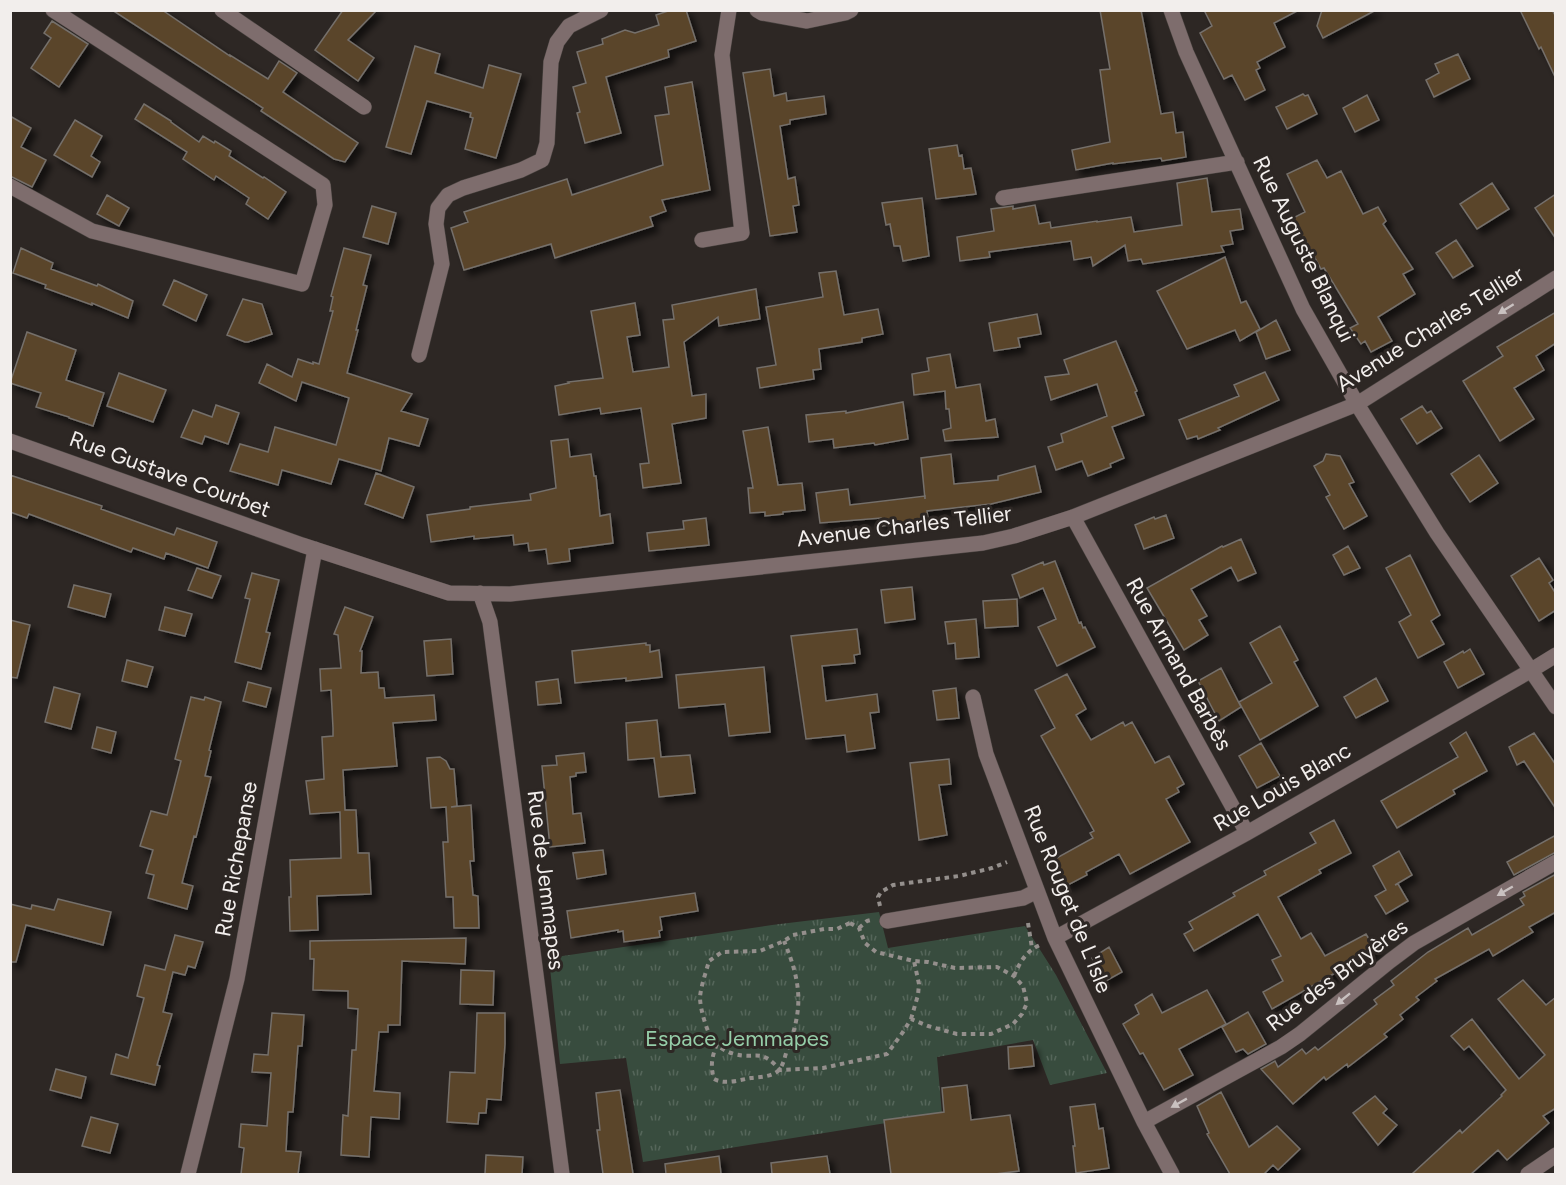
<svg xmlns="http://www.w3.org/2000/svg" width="1566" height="1185" viewBox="0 0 1566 1185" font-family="Figtree,sans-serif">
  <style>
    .grass { fill: url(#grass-tufts) }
    .building { fill: #5a442c; stroke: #75706b; stroke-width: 1.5; filter: url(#shadow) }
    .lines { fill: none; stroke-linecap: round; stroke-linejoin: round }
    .minor-casing { stroke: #494340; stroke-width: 16 }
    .path { stroke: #948f8c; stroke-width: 4; stroke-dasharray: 4.5 4.5; stroke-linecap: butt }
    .minor { stroke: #7e6d6d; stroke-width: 15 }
    .oneway { fill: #c9c1c0 }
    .labels { text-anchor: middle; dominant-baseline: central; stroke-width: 6; stroke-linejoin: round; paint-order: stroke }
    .street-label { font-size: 22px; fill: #f2eeec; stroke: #2d2724 }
    .park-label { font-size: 22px; fill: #95cda8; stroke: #2d2724 }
  </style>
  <defs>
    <pattern id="grass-tufts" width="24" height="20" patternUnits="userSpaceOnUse" patternTransform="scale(1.5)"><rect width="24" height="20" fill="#384c3e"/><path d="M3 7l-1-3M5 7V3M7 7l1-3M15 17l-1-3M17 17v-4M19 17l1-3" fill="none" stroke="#55665a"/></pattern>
    <filter id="shadow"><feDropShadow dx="5.5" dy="5.5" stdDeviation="3" flood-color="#0009"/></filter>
  </defs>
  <rect width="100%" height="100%" fill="#2d2724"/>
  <path class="grass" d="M879 912 888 948 1025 926 1056 975 1107 1073 1050 1085 1033 1040 937 1057 942 1114 643 1162 626 1058 560 1064 549 958 772 925Z"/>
  <path class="building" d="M112 10H162L230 56V55L268 79 279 61 297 73 283 92 358 143 345 162 334 159 261 111 263 108Z
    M343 10H377L348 40 374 58 358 81 315 50Z
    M671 10H686L696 41 668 50 669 57 606 77 621 133 585 143 577 113 580 112 573 87 586 83 577 52 603 44 602 39 625 30 635 33 659 25 656 15Z
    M1100 10H1141L1161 114 1173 112 1176 133 1183 132 1186 157 1162 161 1161 158 1113 164V163L1076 170 1072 150 1110 142 1100 70 1110 69Z
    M1204 10H1299L1274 23 1285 47 1257 62 1260 68 1256 70 1265 90 1245 100 1232 75 1224 79 1200 33 1212 26Z
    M1322 10H1376L1323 38 1317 26Z
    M1520 10H1552L1556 17V79L1541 47 1539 49Z
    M52 21 88 44 59 87 31 68 51 38 44 33Z
    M415 46 440 54 435 73 483 88 489 65 521 74 496 158 465 149 473 118 470 117 471 113 427 101 411 154 386 147Z
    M1458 54 1470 79 1434 97 1426 80 1439 73 1435 64Z
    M770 69 774 96 786 93 787 101 824 96 826 114 790 120V124L780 126 788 179 795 177 799 205 793 206 797 232 770 236 743 73Z
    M692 82 710 190 662 200 666 211 650 217 653 226 555 258 551 244 464 270 451 228 468 222 464 212 567 179 572 195 663 165 655 116 669 114 665 87Z
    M1303 94 1305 96 1308 95 1317 114 1287 129 1276 107Z
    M1367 95 1379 120 1355 132 1343 108Z
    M144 104 171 121V122L199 142 203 136 214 143 215 141 231 151 229 156 263 178 264 177 286 192 268 219 246 204 249 198 216 176 214 180 183 159 187 152 135 119Z
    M10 116 31 128 21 147 46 160 32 187 10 176Z
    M75 120 102 136 91 156 100 162 92 177 54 155Z
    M957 145 959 156 962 155 964 169 971 168 976 194 936 199 929 149Z
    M1317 160 1327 178 1341 171 1363 214 1378 207 1386 221 1383 224 1413 269 1403 274 1415 294 1378 317 1392 341 1371 352 1365 341 1361 344 1350 328 1358 324 1324 268 1321 269 1307 243H1305L1293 218 1305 212 1287 174Z
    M1207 178 1212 212 1240 209 1243 229 1230 231 1233 244 1221 246 1224 252 1143 264 1141 259 1128 261 1125 245 1093 266 1091 257 1074 260 1071 241 989 252 990 257 960 261 957 237 994 231 991 209 1013 206V209L1035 205 1039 224 1050 222 1051 228 1097 221V222L1131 217 1134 232 1182 225 1177 183Z
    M1492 183 1509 209 1477 229 1460 204Z
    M1556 194V239L1535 208Z
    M107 195 129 208 119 226 97 214Z
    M922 198 929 256 903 261 900 246H894L890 224 886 225 882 203Z
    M372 206 396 213 388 244 363 237Z
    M1456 240 1473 266 1453 278 1436 253Z
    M21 248 53 263 51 269 97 286 98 284 133 301 128 318 92 303V305L45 288 46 285 13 273Z
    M344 248 371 255 363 285 367 286 356 330H358L347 373 412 394 401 411 428 419 419 446 389 438 381 471 339 459 331 484 282 470 278 485 230 471 240 444 268 452 275 427 336 445 349 398 302 382 296 401 259 383 267 364 292 377 298 359 313 364V362L319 364 333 311H330L333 297 331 296Z
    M1225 257 1241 303 1246 301 1260 329 1240 341 1235 330 1187 349 1157 291Z
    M836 271 844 315 878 309 883 334 862 338V342L819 349 821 369 813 370 814 379 760 388 757 368 776 365 766 307 823 297 819 273Z
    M174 280 207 295 196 321 163 305Z
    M756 289 760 319 719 326 718 317 684 342 692 396 706 394V418L672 424 681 483 643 488 640 464 649 463 641 408 601 414 600 408 559 415 555 386 569 383 568 382 603 378 591 311 635 303 640 335 627 337 633 372 669 367 663 320 674 319 672 305Z
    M243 299 262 304 272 334 248 342H245L227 335Z
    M1556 312V343L1536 356 1544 370 1514 388 1534 419 1500 441 1463 381 1503 356 1497 347Z
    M1037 314 1041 334 1018 338 1020 347 994 351 989 323Z
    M1276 320 1290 350 1266 359 1256 332Z
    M27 332 76 350 66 380 104 393 93 426 69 418V417L36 407 41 393 10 383Z
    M1116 341 1137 391 1135 392 1144 415 1112 427 1124 458 1110 464 1111 467 1088 476 1082 461 1056 470 1048 447 1063 442 1061 434 1107 416 1097 384 1051 400 1045 377 1069 374 1064 360Z
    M950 354 956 388 980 384 986 421 995 419 998 437 945 441 943 430 951 428 949 409H946L945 391 914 395 912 374 929 371 927 358Z
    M1265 372 1279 400 1218 428 1220 430 1198 439 1197 436 1187 439 1179 420 1239 396 1234 385Z
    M119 373 166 390 153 422 107 406Z
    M903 402 908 439 875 445 874 443 834 448 833 439 809 442 806 415 846 411V413Z
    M216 405 239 413 228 444 205 436 202 444 181 437 193 410 212 417Z
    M1422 406 1427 413 1431 411 1442 428 1417 444 1401 419Z
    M768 427 778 485 802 483 805 510 783 512V514L765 516V512L750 513 748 488H753L743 431Z
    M568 439 570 457 591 454 594 476H596L600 516 610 514 613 543 569 549 570 561 548 564 546 549 529 551 528 543 514 545 513 535 474 539V536L431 542 427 515 470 509V507L531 500 530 494 556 488 551 441Z
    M951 454 954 484 998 480V476L1035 466 1041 492 991 504 927 511 928 519 899 523 882 526 881 518 820 523 816 493 848 489 850 505 925 496V499L921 458Z
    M1326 454 1340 456 1354 482 1349 484 1367 516 1344 529 1326 497 1330 495 1314 466 1323 461Z
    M1479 455 1498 483 1470 502 1451 474Z
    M376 473 414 487 403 518 365 504Z
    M10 475 102 506 101 509 174 535 177 528 217 542 208 568 166 553 164 559 133 548 131 552 29 514 27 518 10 512Z
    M1166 515 1174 538 1144 549 1135 525 1154 517 1155 519Z
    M706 518 709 545 649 551 647 533 684 529 683 521Z
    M1241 539 1256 573 1238 581 1231 567 1191 589 1207 616 1199 620 1208 635 1184 650 1147 588 1222 546 1223 547Z
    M1348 546 1360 568 1344 575 1333 555Z
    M1410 555 1440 615 1431 621 1444 644 1418 658 1399 622 1411 615 1386 568Z
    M1539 558 1553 580 1549 583 1556 594V610L1539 621 1511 576Z
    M1055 561 1079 623 1081 622 1083 628 1085 627 1095 647 1057 666 1038 627 1056 619 1043 588 1020 598 1012 575 1043 562 1044 565Z
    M197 568 221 576 212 598 188 590Z
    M252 573 279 580 266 632 270 633 261 669 235 662 250 599 245 598Z
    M74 585 111 594 105 617 68 607Z
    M912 587 915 619 885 623 881 590Z
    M1017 599 1018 626 985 628 983 601Z
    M165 607 192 614 185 636 159 630Z
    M345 607 373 617 360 651H362L361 673 378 672 379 688H384L385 698 434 695 436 720 393 723 397 766 343 770 345 810H356L358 853H369L371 894 317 896 318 930 290 931 289 897H291L290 860 341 858 340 812 310 814 306 781 324 779 322 737 333 736V728L331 690 321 691 320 669 341 668 338 635 334 634Z
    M976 619 979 657 956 659 955 643 948 644 945 622Z
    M10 620 30 625 17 678 10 677Z
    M1280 626 1298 660 1294 662 1318 706 1260 740 1239 702 1272 683 1250 643Z
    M857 629 860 654 854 655 855 663 822 666 826 701 877 694 879 712 870 713 875 748 847 752 845 735 806 739 791 636Z
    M451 639 453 674 427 676 424 641Z
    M646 643V645H650V652L659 650 662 677 626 681V678L575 683 572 651Z
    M1470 649 1484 674 1458 688 1444 662 1463 651 1464 653Z
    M127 660 153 667 147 687 122 681Z
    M764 667 770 732 729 736 725 704 679 708 676 675Z
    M1221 668 1241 707 1219 721 1198 681Z
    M1067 674 1086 709 1076 715 1091 740 1123 722 1125 726 1132 722 1155 763 1169 756 1184 784 1177 788 1179 792 1166 799 1190 842 1130 874 1119 854 1086 872 1087 875 1066 886 1053 860 1093 838 1090 833 1094 831 1041 736 1055 728 1035 690Z
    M1376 678 1388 701 1356 718 1344 697Z
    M558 679 561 703 538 705 536 682Z
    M248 682 271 688 266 707 243 701Z
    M54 687 80 694 71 729 45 722Z
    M956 688 959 718 937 720 933 691Z
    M191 697 204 700 205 697 221 702 209 750 211 751 205 776 211 777 196 837 194 836 182 883 193 886 187 909 148 898 154 875 146 873 153 850 140 846 151 811 167 815 181 761 175 759Z
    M657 720 661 757 690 755 695 793 659 797 654 758 628 760 626 723Z
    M97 727 116 732 111 753 92 748Z
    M1466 732 1487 771 1453 790 1455 794 1397 828 1381 801 1458 757 1450 743Z
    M1534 733 1556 765V809L1524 761 1517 765 1509 747Z
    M1261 743 1280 776 1257 788 1239 756Z
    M584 753 586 772 576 773V776L570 777 573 814 581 813 585 843 550 847 542 766 557 765 556 756Z
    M440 757 446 761 450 769H454L457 806 451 807 471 805 474 861H470L473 895 478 896 479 928H454L453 897H446L443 842H448L446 807 431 808 427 758Z
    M949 759 951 784 939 785 947 835 919 840 910 763Z
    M1334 820 1351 853 1319 870 1321 873 1278 897 1301 939 1311 933 1325 956 1366 934 1376 951 1337 971V972L1272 1009 1263 992 1283 981 1272 960 1281 956 1258 914 1194 951 1184 934 1193 929 1189 922 1235 896 1233 893 1266 875 1264 871 1316 843 1310 833Z
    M1556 835V852L1514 875 1507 862Z
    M603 850 606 874 577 879 573 853Z
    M1399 851 1412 875 1395 885 1398 884 1408 901 1386 914 1375 896 1386 890 1373 866Z
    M1556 874V912L1529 927 1533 932 1493 956 1489 949 1435 979 1437 981 1416 997 1419 1000 1400 1015 1403 1019 1384 1034 1387 1037 1348 1067 1347 1064 1326 1080 1324 1077 1293 1104 1261 1069 1275 1061 1278 1067 1302 1049 1306 1054 1315 1047 1318 1050 1377 1004 1374 1000 1394 985 1391 981 1428 952 1468 928 1472 935 1524 905 1520 899 1525 896 1523 892Z
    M695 893 698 911 660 917 662 930 659 931 660 937 624 942 623 931 618 932V930L571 938 567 911Z
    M58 899 111 912 103 945 26 925 16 962H10V904L31 909 32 905 54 910Z
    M175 935 203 942 195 968 188 966 185 975 173 972 163 1012 172 1014 157 1065 160 1066 155 1085 111 1074 116 1054 128 1058 144 998 137 996 145 965 165 970Z
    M466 938 465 964 402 961 400 1025H388V1032H379L374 1091 400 1093 399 1119 371 1117 369 1157 341 1155 343 1115 348 1116 352 1050H356L358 1009 348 1008V991L313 990 314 959H310V941Z
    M1109 947 1122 972 1104 982 1092 958Z
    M461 970 494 971 493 1005 460 1004Z
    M1523 980 1546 1005 1556 997V1108L1543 1116 1549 1123 1507 1160 1498 1150 1471 1174H1412L1460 1130 1462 1133 1502 1096 1501 1095 1506 1090 1469 1046 1464 1050 1451 1036 1472 1019 1519 1079 1545 1055 1498 999Z
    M1207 990 1226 1024 1179 1049 1193 1075 1164 1090 1143 1053 1140 1054 1123 1024 1139 1014 1135 1005 1152 994 1162 1013Z
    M1248 1012 1266 1044 1248 1054 1243 1049 1236 1052 1222 1027Z
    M272 1013 304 1015 302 1046H298L293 1112H288L286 1151 301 1152 298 1174H241L244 1148 239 1147 241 1124 267 1126 271 1073 252 1072 254 1054 268 1055Z
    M477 1013H505V1044L501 1100 487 1099 486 1113H479L478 1124 447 1122 450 1072 475 1073Z
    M1032 1045 1034 1066 1009 1069 1008 1047Z
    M56 1069 86 1077 81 1098 50 1090Z
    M967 1085 971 1120 1010 1115 1019 1171 995 1174H891L884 1120 944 1112 942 1088Z
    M620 1090 633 1174H603L597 1130H600L596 1093Z
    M1221 1092 1249 1147 1277 1126 1300 1149 1278 1170 1273 1165 1264 1174H1230L1207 1134 1209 1133 1197 1106Z
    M1375 1096 1387 1109 1383 1113 1397 1125 1378 1145 1353 1113Z
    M1095 1104 1099 1129 1103 1128 1109 1168 1076 1173 1073 1146H1075L1070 1107Z
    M91 1117 118 1124 110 1153 82 1146Z
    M486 1155 523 1157 522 1174H485Z
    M719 1156 721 1174H666L665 1164Z
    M827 1156 830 1174H772L771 1163Z"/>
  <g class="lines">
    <g class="minor-casing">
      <path id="minor" d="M222 10 364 107
        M757 10 762 13 807 21 845 13 851 10
        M1171 10 1186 52 1303 309 1357 404 1437 533 1556 707
        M10 186 92 231 302 284 325 205 323 185 53 10
        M1003 198 1237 162
        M702 240 742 233 722 55 729 10
        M419 355 442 264 436 224 438 208 448 195 463 188 521 170 542 160 547 143 551 62 557 42 569 26 601 10
        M10 441 302 545 449 593 510 594 983 543 1014 536 1073 517 1357 404 1556 278
        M1073 517 1247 833
        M480 593 490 622 562 1174
        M973 697 986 754 1055 938 1144 1122 1172 1174
        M887 921 1023 898 1037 891
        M1055 938 1247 833 1530 671 1556 655
        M1144 1122 1281 1047 1300 1034 1390 961 1414 943 1556 862
        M188 1174 237 979 315 549
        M1528 1174 1556 1155"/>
    </g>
    <path class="path" d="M880 906 878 897 881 892 893 885 959 876 992 868 1007 862
      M850 923 859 928 865 943 876 952 914 961 928 962 955 968 997 967 1014 976 1023 986 1027 1003 1022 1014 1013 1024 991 1034H957L928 1026 911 1019 903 1032 887 1054 823 1068 780 1070C760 1047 757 1060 734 1054 727 1052 718 1047 714 1042 707 1033 700 1009 700 997 701 986 706 972 709 961L722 952 760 951 784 941 793 935 824 929H837Z
      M1028 923 1032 948
      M859 928 867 921 871 920
      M1014 976C1020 962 1026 951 1040 945
      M911 1019 918 995 919 984 914 961
      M717 1044C712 1056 710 1066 714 1079 725 1085 739 1080 751 1078 759 1077 771 1077 778 1071 783 1067 785 1056 787 1050 804 1008 801 982 784 941"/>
    <use href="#minor" class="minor"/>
  </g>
  <defs><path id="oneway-solid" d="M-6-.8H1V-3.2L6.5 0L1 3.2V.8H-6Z" transform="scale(1.5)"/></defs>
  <g class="oneway">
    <use href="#oneway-solid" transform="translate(1506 309) rotate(148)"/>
    <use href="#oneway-solid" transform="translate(1505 891) rotate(150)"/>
    <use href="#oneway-solid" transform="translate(1343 999) rotate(141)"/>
    <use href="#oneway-solid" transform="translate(1179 1103) rotate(151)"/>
  </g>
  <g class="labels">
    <g class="street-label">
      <text transform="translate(1304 249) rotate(64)">Rue Auguste Blanqui</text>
      <text transform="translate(1430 329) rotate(-32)">Avenue Charles Tellier</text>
      <text transform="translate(170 474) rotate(20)">Rue Gustave Courbet</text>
      <text transform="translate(904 526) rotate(-7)">Avenue Charles Tellier</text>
      <text transform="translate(1179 664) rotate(61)">Rue Armand Barbès</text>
      <text transform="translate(1282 787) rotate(-30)">Rue Louis Blanc</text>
      <text transform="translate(236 859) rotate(-80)">Rue Richepanse</text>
      <text transform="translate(546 880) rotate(83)">Rue de Jemmapes</text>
      <text transform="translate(1068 899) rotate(68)">Rue Rouget de L'Isle</text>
      <text transform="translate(1337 975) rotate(-37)">Rue des Bruyères</text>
    </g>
    <g class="park-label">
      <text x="737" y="1038">Espace Jemmapes</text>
    </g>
  </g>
  <rect width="1566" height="1185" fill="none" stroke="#f2eeec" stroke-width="24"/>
</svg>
